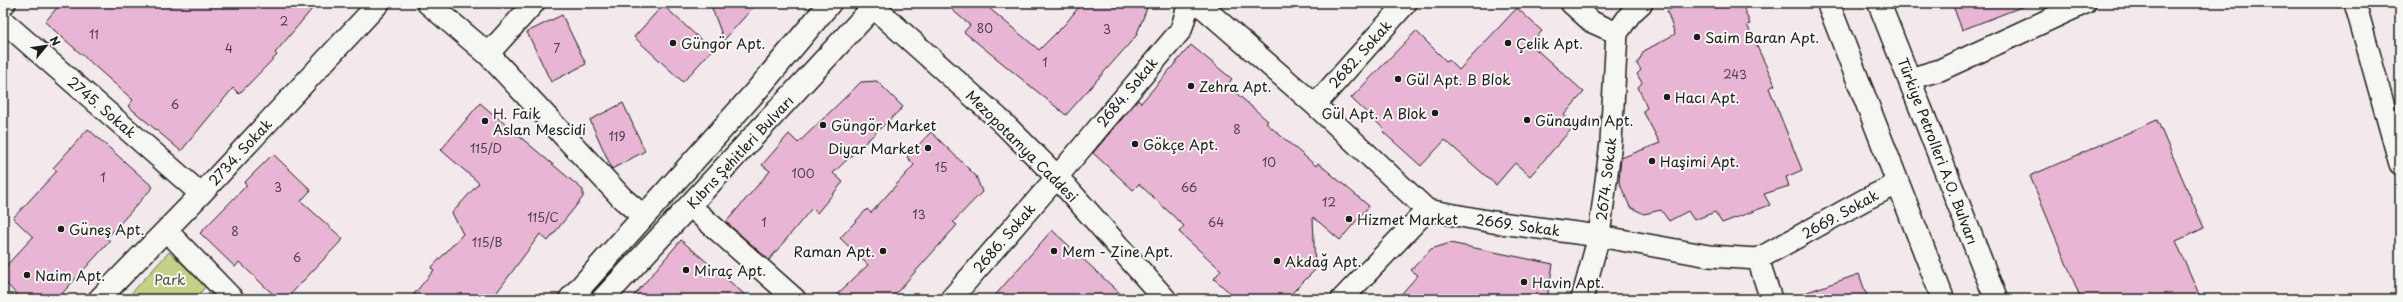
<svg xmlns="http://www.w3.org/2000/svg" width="2403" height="302" viewBox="0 0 2403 302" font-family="'Playpen Sans',sans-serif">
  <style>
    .green { fill: #c4d287; stroke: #707752 }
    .building { fill: #e8b6d4; stroke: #1c1c1c }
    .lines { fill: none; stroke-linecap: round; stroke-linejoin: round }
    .minor-casing { stroke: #1c1c1c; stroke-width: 24 }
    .tertiary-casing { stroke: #1c1c1c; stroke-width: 25 }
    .secondary-casing { stroke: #1c1c1c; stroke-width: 25 }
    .trunk-casing { stroke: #1c1c1c; stroke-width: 25 }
    .minor { stroke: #f6f6f2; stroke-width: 21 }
    .tertiary { stroke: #f6f6f2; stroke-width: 22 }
    .secondary { stroke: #f6f6f2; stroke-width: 22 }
    .trunk { stroke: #f6f6f2; stroke-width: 22 }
    .poi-dot { fill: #1c1c1c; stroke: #f6f6f2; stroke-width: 1.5 }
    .labels { text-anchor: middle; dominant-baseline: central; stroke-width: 4; stroke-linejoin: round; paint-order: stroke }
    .number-label { font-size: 12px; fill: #4f424a }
    .poi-label { font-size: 14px; fill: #1c1c1c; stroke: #f6f6f2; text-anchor: start }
    .street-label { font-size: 14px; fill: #1c1c1c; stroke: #f6f6f2 }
    .park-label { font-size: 14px; fill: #4e533c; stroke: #f6f6f2 }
  </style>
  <rect width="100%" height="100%" fill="#f3e9ec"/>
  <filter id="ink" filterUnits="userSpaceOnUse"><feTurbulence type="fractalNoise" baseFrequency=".025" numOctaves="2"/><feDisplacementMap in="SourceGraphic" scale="8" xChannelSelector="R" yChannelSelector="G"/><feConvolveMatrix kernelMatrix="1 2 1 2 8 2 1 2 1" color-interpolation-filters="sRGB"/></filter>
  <g filter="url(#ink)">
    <path class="green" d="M169 252 206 286 195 299H126Z"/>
    <path class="building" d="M61 3H317L275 53 277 55 239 94 233 88 181 151 128 106 133 100 45 22Z
      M710 3H757L724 40Z
      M944 3H983L1039 50 1066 23 1082 3H1149L1136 36 1066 115 964 32 970 25Z
      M1677 3H1742L1750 24 1747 25 1775 85 1769 88 1802 170 1786 177 1789 186 1764 194 1770 205 1722 223 1715 212 1694 220 1688 211 1669 221 1661 210 1644 214 1630 207 1619 182 1621 158 1660 143 1643 111 1647 108 1638 87 1642 83 1637 74 1641 70 1637 64 1644 51 1675 34 1667 11 1676 6Z
      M1952 3H2029V4L1962 30Z
      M663 5 712 50 683 82 634 37Z
      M1517 8 1542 31 1530 44 1584 92 1564 115 1575 125 1530 176 1515 163 1496 185 1445 140 1421 166 1383 132 1385 130 1351 98 1416 31 1447 62 1449 60 1459 70Z
      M562 15 586 64 551 82 527 32Z
      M1191 45 1232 79 1227 85 1268 121 1266 123 1316 166 1318 163 1369 206 1340 240 1313 217 1315 270 1286 299H1237L1214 279 1221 270 1179 232 1184 226 1139 184 1133 190 1093 153 1138 100 1141 103Z
      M877 81 903 107 833 173 843 182 817 213 812 208 769 260 726 222 770 171 762 165 789 134 798 143 861 82Z
      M480 103 583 190V197L548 241 540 234 492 299H410L434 270 431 268 463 234 452 213 479 183 441 150Z
      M623 103 645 151 612 169 590 120Z
      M2157 120 2204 228 2176 241 2201 299H2081L2030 176Z
      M88 129 153 187 107 238 110 241 57 299H21L3 280V269L33 237 13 218 57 171 53 168Z
      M931 132 976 176 982 192 953 222 957 225 891 299H832L868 265 840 238 867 209 871 213 914 165 907 157Z
      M273 154 311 190 301 201 343 239 286 299H278L239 262 235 267 200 233 247 185 244 183Z
      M1052 230 1126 299H992Z
      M681 240 750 299H631Z
      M1450 243 1553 264 1547 299H1397L1418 275 1411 270 1431 249Z
      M1859 274 1868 299H1796V296Z"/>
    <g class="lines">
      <g class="minor-casing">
        <path id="minor" d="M1198 3 1315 105 1427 210 1493 222 1599 236 1709 256 1758 259 1866 199 1897 184
          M1571 3 1592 22 1617 33
          M2355 3 2400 164
          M3 5 5 3
          M3 21 201 194
          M1617 33 1631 13 1642 3
          M488 54 534 3
          M1909 79 1940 70 2085 3
          M1315 105 1406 3
          M690 206 795 299
          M166 230 233 299
          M1758 259 1771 299
          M99 299 201 194 379 3
          M951 299 1057 177 1181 30 1189 3
          M1342 299 1427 210
          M1582 299 1599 236 1611 142 1617 33"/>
      </g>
      <g class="tertiary-casing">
        <path id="tertiary" d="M428 3 488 54 622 198 643 216
          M869 3 1001 121 1057 177 1165 299"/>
      </g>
      <g class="secondary-casing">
        <path id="secondary" d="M570 299 757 90 830 3
          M603 299 877 3"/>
      </g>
      <g class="trunk-casing">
        <path id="trunk" d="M1828 3 1943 299
          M1879 3 1996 299"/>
      </g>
      <use href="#minor" class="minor"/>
      <use href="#tertiary" class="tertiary"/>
      <use href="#secondary" class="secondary"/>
      <use href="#trunk" class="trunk"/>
    </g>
  </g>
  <g class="poi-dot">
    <circle cx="1697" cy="37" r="4"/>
    <circle cx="673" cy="43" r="4"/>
    <circle cx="1508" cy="43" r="4"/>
    <circle cx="1398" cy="79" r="4"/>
    <circle cx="1191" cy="86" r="4"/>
    <circle cx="1667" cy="97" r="4"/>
    <circle cx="1435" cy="113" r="4"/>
    <circle cx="1527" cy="120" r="4"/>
    <circle cx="485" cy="121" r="4"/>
    <circle cx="823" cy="125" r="4"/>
    <circle cx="1135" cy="144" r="4"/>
    <circle cx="928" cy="148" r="4"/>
    <circle cx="1652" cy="161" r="4"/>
    <circle cx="1349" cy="219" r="4"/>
    <circle cx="61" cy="229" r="4"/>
    <circle cx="883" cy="251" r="4"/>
    <circle cx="1054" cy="251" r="4"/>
    <circle cx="1277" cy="261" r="4"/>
    <circle cx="686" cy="270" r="4"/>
    <circle cx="27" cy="275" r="4"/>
    <circle cx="1524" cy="282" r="4"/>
  </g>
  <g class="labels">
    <g class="number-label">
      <text x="284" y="21">2</text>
      <text x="985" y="28">80</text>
      <text x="1107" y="29">3</text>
      <text x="94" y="34">11</text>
      <text x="229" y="48">4</text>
      <text x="557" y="48">7</text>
      <text x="1045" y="62">1</text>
      <text x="1735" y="74">243</text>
      <text x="175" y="104">6</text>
      <text x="1237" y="129">8</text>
      <text x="617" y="136">119</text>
      <text x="486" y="148">115/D</text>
      <text x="1269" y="162">10</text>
      <text x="941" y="167">15</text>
      <text x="803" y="173">100</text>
      <text x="103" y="177">1</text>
      <text x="278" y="187">3</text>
      <text x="1189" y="187">66</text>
      <text x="1329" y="202">12</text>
      <text x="919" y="214">13</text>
      <text x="543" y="217">115/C</text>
      <text x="764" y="222">1</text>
      <text x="1216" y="222">64</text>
      <text x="235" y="231">8</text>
      <text x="487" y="242">115/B</text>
      <text x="297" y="257">6</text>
    </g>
    <g class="poi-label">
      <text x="1705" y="37">Saim Baran Apt.</text>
      <text x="681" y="43">Güngör Apt.</text>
      <text x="1516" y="43">Çelik Apt.</text>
      <text x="1406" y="79">Gül Apt. B Blok</text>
      <text x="1199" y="86">Zehra Apt.</text>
      <text x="1675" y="97">Hacı Apt.</text>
      <text x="493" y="113">H. Faik<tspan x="493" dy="16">Aslan Mescidi</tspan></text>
      <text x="1427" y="113" text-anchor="end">Gül Apt. A Blok</text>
      <text x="1535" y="120">Günaydın Apt.</text>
      <text x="831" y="125">Güngör Market</text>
      <text x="1143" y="144">Gökçe Apt.</text>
      <text x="920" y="148" text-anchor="end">Diyar Market</text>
      <text x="1660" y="161">Haşimi Apt.</text>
      <text x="1357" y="219">Hizmet Market</text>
      <text x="69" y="229">Güneş Apt.</text>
      <text x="875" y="251" text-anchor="end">Raman Apt.</text>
      <text x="1062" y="251">Mem - Zine Apt.</text>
      <text x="1285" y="261">Akdağ Apt.</text>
      <text x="694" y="270">Miraç Apt.</text>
      <text x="35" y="275">Naim Apt.</text>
      <text x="1532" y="282">Havin Apt.</text>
    </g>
    <g class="street-label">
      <text transform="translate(1360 54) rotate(-48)">2682. Sokak</text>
      <text transform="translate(1127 92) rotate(-50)">2684. Sokak</text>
      <text transform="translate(102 107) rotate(41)">2745. Sokak</text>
      <text transform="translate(1022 146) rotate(45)">Mezopotamya Caddesi</text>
      <text transform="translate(1938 151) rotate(69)">Türkiye Petrolleri A.O. Bulvarı</text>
      <text transform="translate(240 152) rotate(-47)">2734. Sokak</text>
      <text transform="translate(740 152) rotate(-47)">Kıbrıs Şehitleri Bulvarı</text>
      <text transform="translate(1606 179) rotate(-83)">2674. Sokak</text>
      <text transform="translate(1840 214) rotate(-29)">2669. Sokak</text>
      <text transform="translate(1518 225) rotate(8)">2669. Sokak</text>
      <text transform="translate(1004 238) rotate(-49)">2686. Sokak</text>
    </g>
    <g class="park-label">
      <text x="170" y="279">Park</text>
    </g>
  </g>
  <rect width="2403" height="302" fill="none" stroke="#f6f6f2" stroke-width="16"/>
  <rect x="8" y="8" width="2387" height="286" fill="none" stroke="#1c1c1c" stroke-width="1.5" filter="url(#ink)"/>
  <g transform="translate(46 46) rotate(61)" stroke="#f6f6f2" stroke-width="3" paint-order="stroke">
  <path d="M0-3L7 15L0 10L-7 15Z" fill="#1c1c1c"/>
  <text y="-6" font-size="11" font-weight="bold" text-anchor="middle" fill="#1c1c1c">N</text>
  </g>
</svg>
